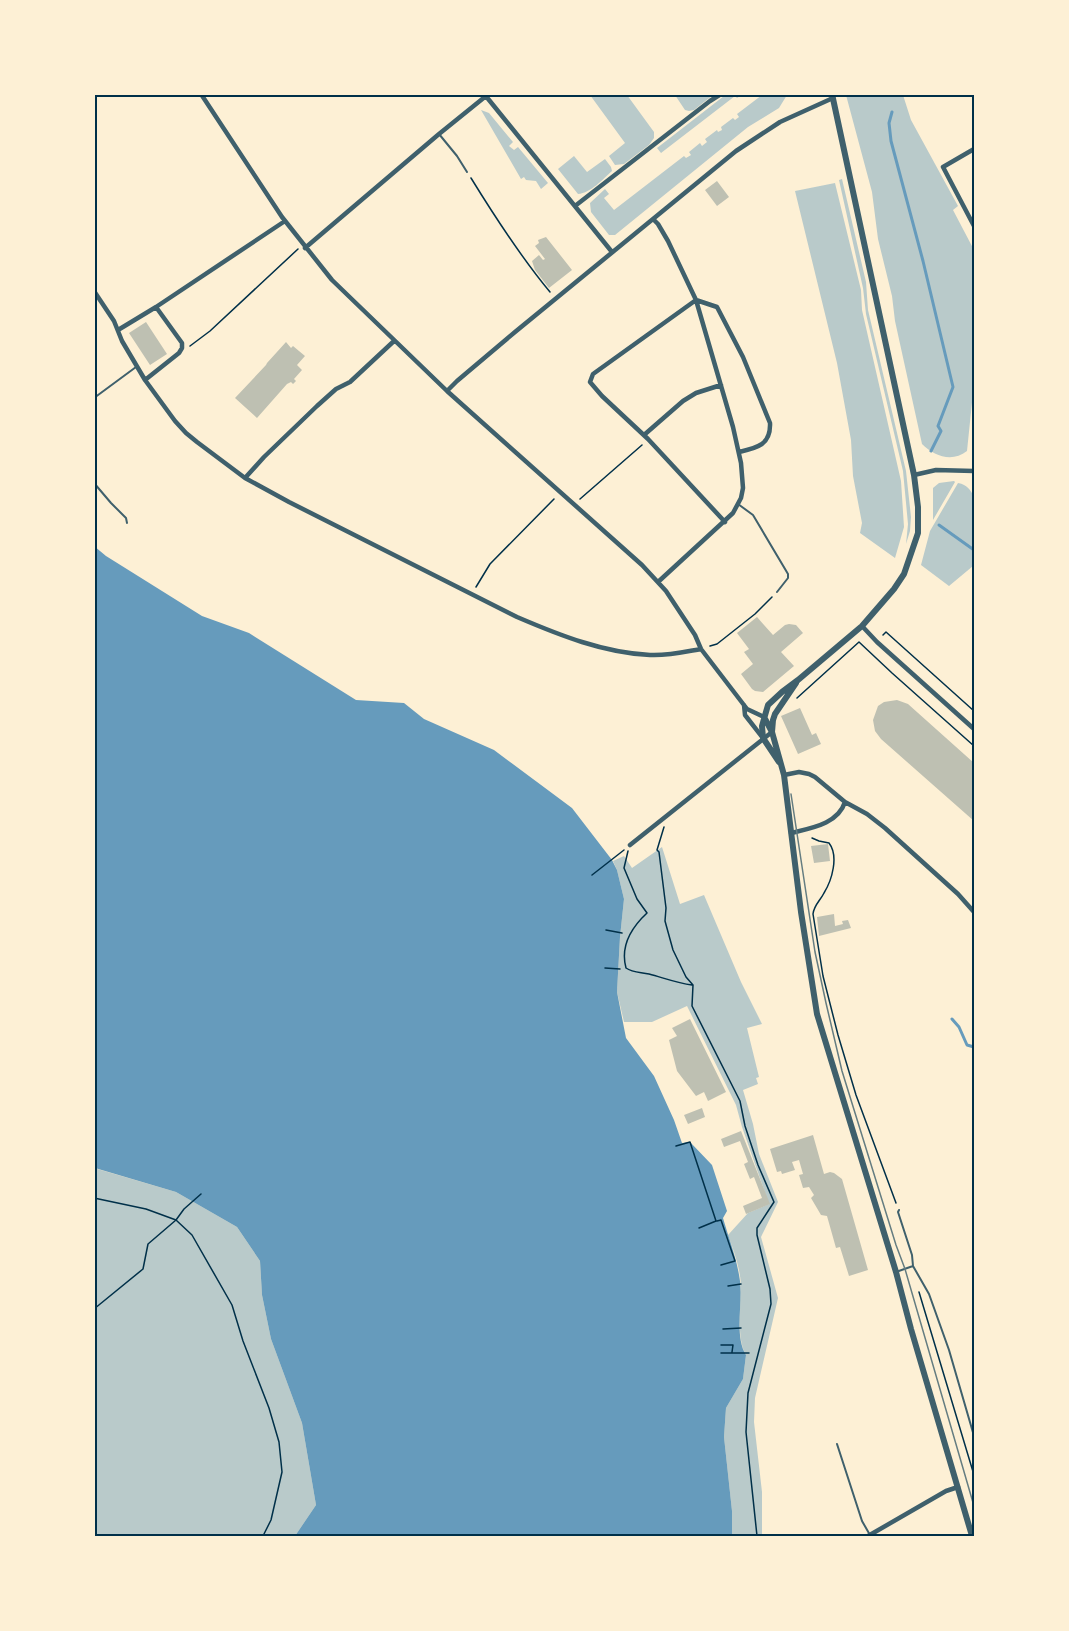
<svg xmlns="http://www.w3.org/2000/svg" width="1069" height="1631" viewBox="0 0 1069 1631" font-family="'Archivo Narrow',sans-serif">
  <style>
    .green { fill: #b9caca }
    .water { fill: #669bbc }
    .lines { fill: none; stroke-linecap: round; stroke-linejoin: round }
    .stream { stroke: #669bbc; stroke-width: 3 }
    .building { fill: #bec0b2 }
    .path { stroke: #003049; stroke-width: 1.5 }
    .service { stroke: #3f606c; stroke-width: 2 }
    .minor { stroke: #3f606c; stroke-width: 4.5 }
    .tertiary { stroke: #3f606c; stroke-width: 6 }
    .tram { stroke: #657d81; stroke-width: 1.5 }
    .neatline { fill: none; stroke: #003049; stroke-width: 2 }
  </style>
  <rect width="100%" height="100%" fill="#fdf0d5"/>
  <path class="green" d="M736 94 740 96 737 98 735 96 661 153 657 148 724 96Z
    M590 95H627L654 132V138L649 145 624 164 615 165 609 156 625 143Z
    M675 95H713L694 110 689 111 685 110Z
    M762 95H787L779 108 748 127 615 235H609L591 212 590 203 605 189 609 194 604 198 614 210 684 156 686 158 691 155 689 152 700 143 702 146 707 142 705 139 717 130 718 132 722 130 721 127 733 118 735 120 739 117 737 114Z
    M846 95H903L911 120 958 206 953 210 974 250V383L967 451C952 463 934 456 922 444L895 321 892 296 878 239 872 192Z
    M481 110 489 113 513 142 509 146 514 150 518 147 548 183 541 189 536 181 526 180 524 177 521 179Z
    M574 156 587 172 605 159 611 167 612 171C603 179 591 193 578 194L558 169Z
    M842 179 866 282 868 310 906 471 911 517 910 531 906 544 908 524 903 471 866 314 863 288 839 180Z
    M835 183 861 290 862 310 901 481 904 527 895 558 860 533 862 523 853 476 851 440 837 363 795 191Z
    M954 481 955 482 933 520V488L939 483Z
    M958 483C968 485 969 489 974 496V567L973 566 949 586 921 565 930 531Z
    M662 847 680 904 704 895 741 982 762 1024 747 1028 759 1077 756 1078 758 1084 743 1090 753 1124 759 1154 778 1202 761 1237 778 1298 755 1398 754 1422 762 1492V1536H732V1511L724 1437 726 1408 743 1379 746 1355C736 1338 741 1305 741 1285 740 1268 734 1251 728 1235L748 1213 769 1204 742 1127 736 1105 687 1006 652 1022H624L617 992 620 937 624 899 617 870 613 861 624 856 632 868Z
    M94 1168 176 1192 237 1227 260 1261 262 1295 271 1339 302 1423 316 1505 295 1536H95Z"/>
  <path class="water" d="M94 546 106 556 202 616 249 633 356 700 404 703 424 719 494 750 572 808 612 860 617 870 624 899 620 937 617 992 626 1038 654 1076 674 1120 682 1143 690 1142 712 1165 727 1211 723 1218C729 1239 737 1259 740 1281 743 1303 734 1336 746 1355L743 1379 726 1408 724 1437 732 1511V1536H295L316 1505 302 1423 271 1339 262 1295 260 1261 237 1227 176 1192 95 1168Z"/>
  <g class="lines">
    <path class="stream" d="M892 112 889 123 891 141 923 261 953 387 938 426 941 431 931 451
      M939 525 974 550
      M952 1019 959 1027 967 1045 974 1047"/>
  </g>
  <path class="building" d="M717 181 729 197 717 206 705 190Z
    M546 237 572 270 549 288 535 270 532 261 539 255 543 260 545 259 535 246 539 243 538 240Z
    M146 322 167 354 150 365 129 333Z
    M286 342 291 348 293 346 305 356 297 365 302 370 294 379 296 381 293 384 291 382 287 384 257 418 235 398 266 365 267 363Z
    M757 617 773 635 785 625 789 624 796 625 803 633 781 652 794 666 763 692 755 691 752 689 741 674 753 664 744 652 749 649 737 633Z
    M897 700 908 704 974 763V821L881 739 875 731 873 720 878 706 884 702Z
    M800 708 812 735 816 733 821 744 798 754 781 716Z
    M828 844 830 861 814 863 811 846Z
    M834 914 835 926 843 924 842 921 848 920 851 928 819 936 817 917Z
    M690 1019 726 1092 708 1101 704 1092 696 1096 677 1071 669 1040 677 1036 672 1028Z
    M702 1108 705 1117 688 1124 684 1115Z
    M741 1131 770 1204 746 1214 743 1206 762 1198 754 1177 750 1179 744 1164 748 1162 740 1141 724 1147 721 1139Z
    M813 1135 824 1174 830 1172 834 1173 842 1179 868 1270 849 1276 840 1247 836 1248 827 1216 821 1215 811 1198 814 1195 809 1187 803 1188 799 1175 803 1174 799 1160 792 1162 795 1170 782 1174 781 1171 777 1172 770 1149Z"/>
  <g class="lines">
    <path class="path" d="M471 178C495 217 520 256 550 292
      M190 346 210 331 298 249
      M580 499 642 445
      M476 587 490 564 554 499
      M883 635 886 632 974 711
      M710 646 717 644 755 614 772 597
      M797 698 859 642 892 673 974 746
      M664 827 657 850 659 852 666 908 665 921 673 950 686 977 693 985 692 1006 740 1101 745 1126 758 1165 774 1202 757 1228V1235L770 1289 771 1304 748 1393 746 1432 757 1536
      M812 838 819 841 829 843C839 856 832 880 824 893 820 901 814 905 813 914L823 976 838 1035 856 1095 896 1203
      M628 851 624 868 637 899 647 913C632 927 620 946 626 968 633 973 641 972 649 974 664 978 677 983 692 985
      M592 875 624 850
      M606 930 622 933
      M605 968 620 969
      M676 1146 690 1142 716 1221 699 1228
      M94 1198 146 1209 176 1220 192 1235 232 1305 243 1341 269 1408 279 1442 282 1472 271 1520 263 1536
      M717 1221 721 1220 735 1261 721 1265
      M728 1286 741 1284
      M919 1292 974 1475
      M94 1309 143 1269 148 1244 176 1220 184 1209 201 1194
      M723 1329 741 1328
      M721 1345H733L732 1352
      M721 1353H749"/>
    <path class="service" d="M439 134 457 156 467 172
      M94 398 136 367
      M94 483 111 503 126 518 127 523
      M738 504 753 515 788 574V578L777 592
      M899 1210 898 1212 912 1255 913 1266 929 1294 949 1350 974 1436
      M896 1272 913 1266
      M837 1444 862 1521 870 1535"/>
    <path class="minor" d="M201 94 282 217 332 280 447 391 642 565 666 591 695 635 701 649 747 709 764 717
      M485 95 612 252
      M974 149 943 167 974 226
      M575 206 710 101 721 94
      M653 219 658 224 668 241 696 300 733 427 741 463 743 488 741 498 733 513 658 582
      M305 248 439 134 486 96
      M94 291 114 321 122 341 145 380 175 421 186 433 197 442 245 478 289 502 517 617C559 635 604 653 650 655 667 656 684 652 701 649
      M118 330 156 307 285 221
      M145 380 179 353 182 348V343L156 307
      M447 391 457 381 515 332 736 151 780 122 833 98
      M644 435 683 401 696 393 721 385
      M914 475 936 470 974 471
      M245 478 264 457 317 406 336 389 350 382 394 341
      M725 522 648 439 602 396 590 382 593 374 696 300 717 307 743 357 770 423C771 445 757 448 739 452
      M862 626 877 642 974 729
      M744 705 745 715 763 738
      M784 775 799 772 809 774 815 777 845 802 867 814 885 828 958 894 974 912
      M791 833C811 828 838 824 845 802
      M630 845 772 732
      M868 1536 946 1491 958 1487"/>
    <path class="tertiary" d="M764 717 772 732 784 775 801 912 817 1014 896 1272 911 1329 972 1536
      M772 732 773 720 775 714 796 683
      M779 762 763 738 762 726 768 705 782 692 798 680 862 626 894 589 904 574 918 533V507L914 475 832 94"/>
    <path class="tram" d="M791 794 815 952 826 1003 842 1071 896 1245 905 1269 974 1506"/>
  </g>
  <rect width="1069" height="1631" fill="none" stroke="#fdf0d5" stroke-width="192"/>
  <rect x="96" y="96" width="877" height="1439" class="neatline"/>
</svg>
